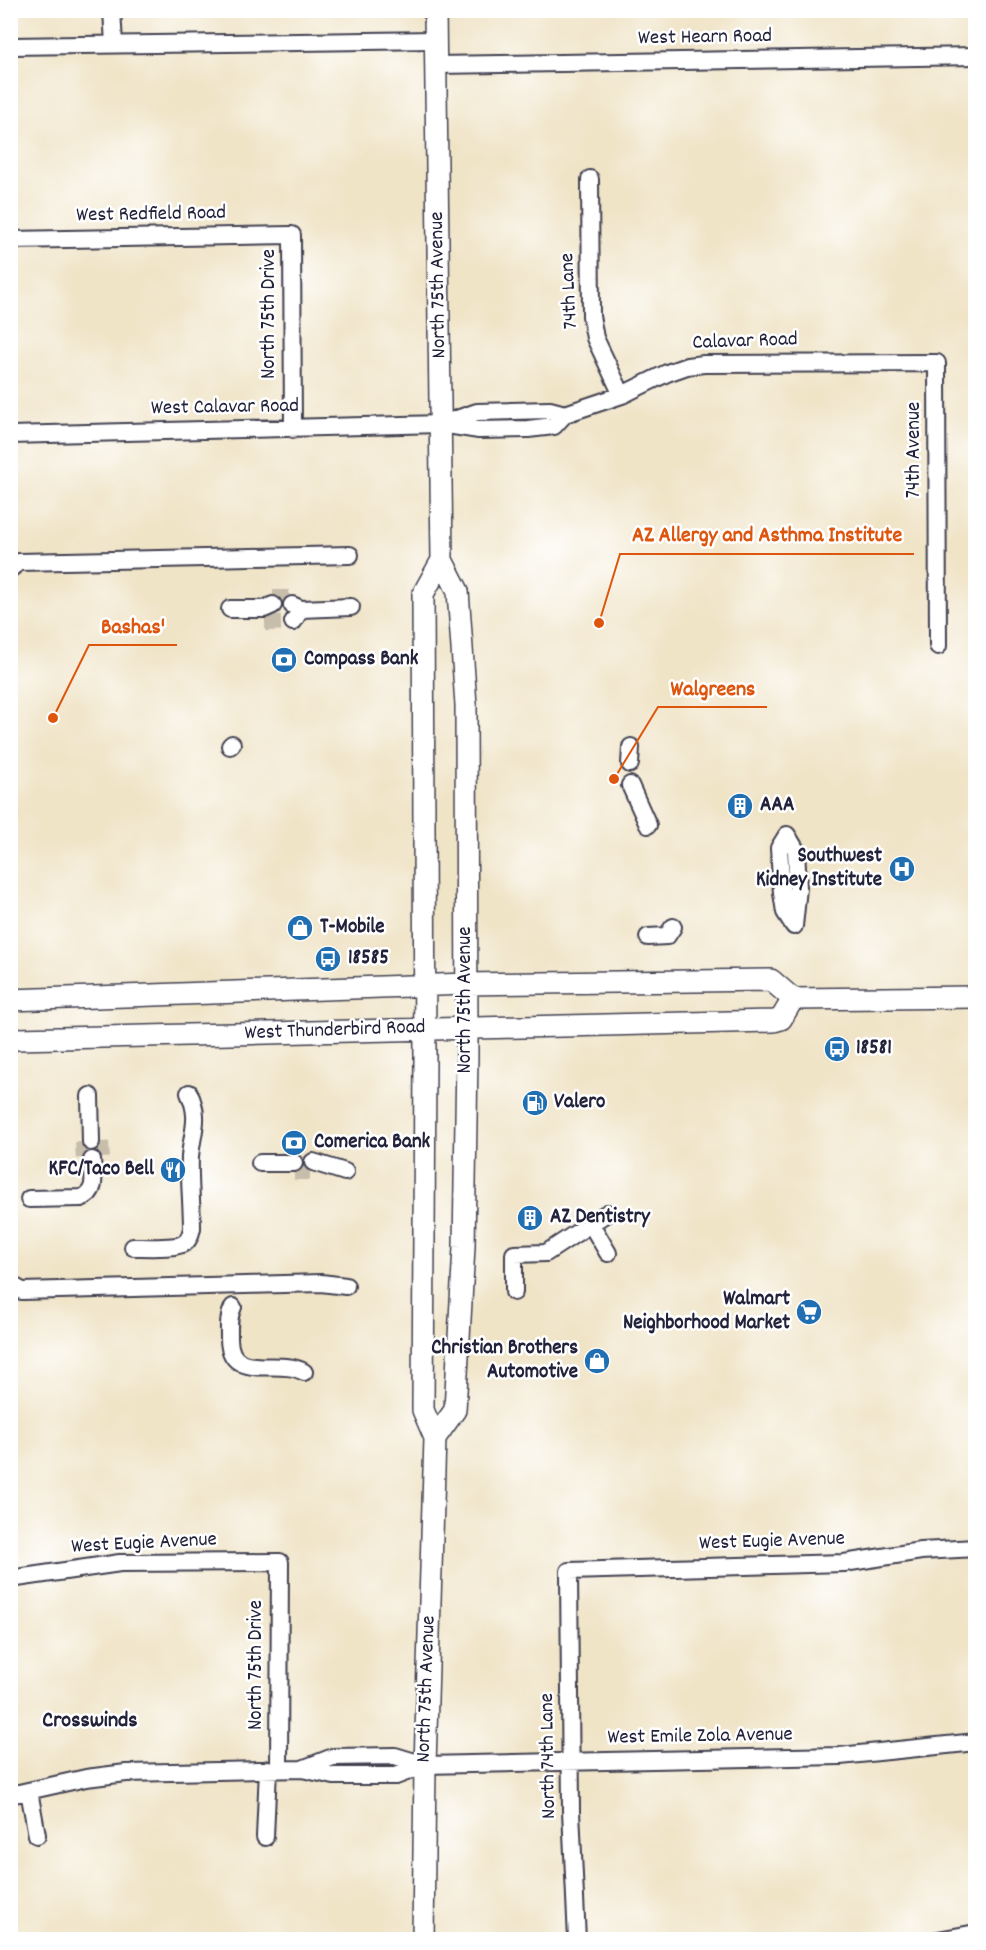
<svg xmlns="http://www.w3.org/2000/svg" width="986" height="1950" viewBox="0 0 986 1950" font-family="Dekko,sans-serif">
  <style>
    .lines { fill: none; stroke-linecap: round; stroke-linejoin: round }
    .minor-tunnel { stroke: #c7bdab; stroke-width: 16; stroke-dasharray: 16 8; stroke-linecap: butt }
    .minor-casing { stroke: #413f50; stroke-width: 20 }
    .major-casing { stroke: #413f50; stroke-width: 24 }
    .minor { stroke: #fff; stroke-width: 16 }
    .major { stroke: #fff; stroke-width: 21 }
    .labels { text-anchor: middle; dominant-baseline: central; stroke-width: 5; stroke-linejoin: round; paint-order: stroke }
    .street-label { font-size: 21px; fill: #22223b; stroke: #fff }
    .poi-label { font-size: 21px; font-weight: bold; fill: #22223b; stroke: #fff; text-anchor: start }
    .neighbourhood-label { font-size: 22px; font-weight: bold; fill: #22223b; stroke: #fff }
    .leader { fill: none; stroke: #de560e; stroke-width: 2 }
    .callout-dot { fill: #de560e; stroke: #fff; stroke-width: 2 }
    .callout-label { font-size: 22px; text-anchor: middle; font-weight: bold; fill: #de560e; stroke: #fff; stroke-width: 5; stroke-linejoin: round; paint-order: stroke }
  </style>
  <rect width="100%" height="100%" fill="#fff"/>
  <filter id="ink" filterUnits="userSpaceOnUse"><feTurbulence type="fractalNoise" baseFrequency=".0167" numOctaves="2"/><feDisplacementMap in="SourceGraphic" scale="12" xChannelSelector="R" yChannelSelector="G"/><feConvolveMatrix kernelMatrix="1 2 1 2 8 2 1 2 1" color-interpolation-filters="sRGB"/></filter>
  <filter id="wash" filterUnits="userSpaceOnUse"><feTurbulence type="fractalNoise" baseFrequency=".008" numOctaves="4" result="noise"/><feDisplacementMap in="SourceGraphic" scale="24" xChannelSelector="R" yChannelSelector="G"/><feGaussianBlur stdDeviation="1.35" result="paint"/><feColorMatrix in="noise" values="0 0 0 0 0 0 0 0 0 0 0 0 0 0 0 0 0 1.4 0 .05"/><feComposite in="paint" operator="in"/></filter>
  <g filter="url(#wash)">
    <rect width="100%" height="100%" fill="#f0e4c7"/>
  </g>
  <g filter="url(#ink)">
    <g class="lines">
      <path class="minor-tunnel" d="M273 598H292
        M265 623 293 622
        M83 1142 84 1161
        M101 1142 102 1160
        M294 1172H313"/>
      <g class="minor-casing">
        <path id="minor" d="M112 10 114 44
          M10 46 435 40
          M436 65 976 56
          M590 179 591 316 595 338 622 395
          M10 240 292 235 293 429
          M445 423 477 412 550 410 565 414
          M10 435 441 424 479 430 528 429 554 426 565 414 622 395 667 373 687 366 704 364 937 363 938 646
          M10 569 19 562 350 555
          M292 605 301 609 351 607
          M230 609H264L273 605
          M293 622 301 609
          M230 746 232 744
          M630 764 631 747
          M630 785 648 825
          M787 835 796 850 798 888 794 926 785 912 782 893 779 848Z
          M648 937 667 936 673 927
          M90 1096 91 1142
          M313 1162 345 1172
          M260 1163H294
          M29 1199 81 1198C98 1192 93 1175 92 1160
          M591 1224 608 1253
          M133 1247C146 1247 178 1249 186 1242 190 1238 191 1233 192 1228 192 1205 189 1181 190 1157 192 1131 201 1119 189 1093
          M10 1284 22 1291 321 1283 346 1286
          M514 1292V1254L546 1253 607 1213
          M233 1307C228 1317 229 1327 229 1339 230 1383 279 1357 304 1372
          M10 1579 120 1563 280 1562 279 1769
          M302 1769 333 1757 395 1756 425 1765 840 1756 976 1742
          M29 1791 37 1835
          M10 1795 86 1778 126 1773 302 1769 334 1776H396L425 1765
          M265 1837 268 1769
          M577 1940 571 1811 569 1571 844 1563 921 1551 976 1548
          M938 1940 976 1933"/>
      </g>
      <g class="major-casing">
        <path id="major" d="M10 1000 466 984 771 980 793 999 976 997
          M10 1035 17 1039 774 1021 781 1019 793 999
          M435 1438 455 1410 464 1247 467 1056 466 705 458 591 442 560 435 10
          M423 1940 425 1765 435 1438 423 1410 425 1059 423 594 442 560"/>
      </g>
      <use href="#minor" class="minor"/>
      <use href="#major" class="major"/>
    </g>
  </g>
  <defs>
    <g id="bank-disc" transform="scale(1.35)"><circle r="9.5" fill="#1f6fb2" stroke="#fff"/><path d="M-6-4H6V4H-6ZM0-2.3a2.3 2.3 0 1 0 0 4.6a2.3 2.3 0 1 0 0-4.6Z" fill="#fff"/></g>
    <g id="building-disc" transform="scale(1.35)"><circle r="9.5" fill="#1f6fb2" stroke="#fff"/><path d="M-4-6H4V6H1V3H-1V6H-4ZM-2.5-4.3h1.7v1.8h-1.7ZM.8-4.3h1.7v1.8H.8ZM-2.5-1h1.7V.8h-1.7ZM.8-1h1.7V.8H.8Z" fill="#fff"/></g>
    <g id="hospital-disc" transform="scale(1.35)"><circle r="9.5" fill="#1f6fb2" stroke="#fff"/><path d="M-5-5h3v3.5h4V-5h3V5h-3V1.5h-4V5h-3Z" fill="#fff"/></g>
    <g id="shop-disc" transform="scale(1.35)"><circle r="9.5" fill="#1f6fb2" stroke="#fff"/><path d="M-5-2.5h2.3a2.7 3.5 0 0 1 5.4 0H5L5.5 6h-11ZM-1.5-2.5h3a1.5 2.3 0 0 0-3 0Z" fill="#fff"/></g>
    <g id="bus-disc" transform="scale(1.35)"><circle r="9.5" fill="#1f6fb2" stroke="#fff"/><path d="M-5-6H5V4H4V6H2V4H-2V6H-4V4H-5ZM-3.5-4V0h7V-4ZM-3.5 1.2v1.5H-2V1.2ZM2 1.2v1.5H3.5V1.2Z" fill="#fff"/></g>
    <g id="fuel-disc" transform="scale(1.35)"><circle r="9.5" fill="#1f6fb2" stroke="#fff"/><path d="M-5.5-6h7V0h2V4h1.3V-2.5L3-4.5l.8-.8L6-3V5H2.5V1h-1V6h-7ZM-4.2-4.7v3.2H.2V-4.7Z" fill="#fff"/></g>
    <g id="restaurant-disc" transform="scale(1.35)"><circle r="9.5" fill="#1f6fb2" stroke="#fff"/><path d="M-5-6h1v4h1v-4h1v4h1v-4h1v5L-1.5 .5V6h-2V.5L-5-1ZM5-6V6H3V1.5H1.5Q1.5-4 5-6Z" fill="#fff"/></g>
    <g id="supermarket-disc" transform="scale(1.35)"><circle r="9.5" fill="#1f6fb2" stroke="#fff"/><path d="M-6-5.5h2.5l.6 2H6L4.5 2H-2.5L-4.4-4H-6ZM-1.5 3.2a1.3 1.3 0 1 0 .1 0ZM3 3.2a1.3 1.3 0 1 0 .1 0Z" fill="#fff"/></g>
  </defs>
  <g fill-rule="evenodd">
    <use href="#bank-disc" x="284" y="660"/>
    <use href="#building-disc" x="740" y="806"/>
    <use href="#hospital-disc" x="902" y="869"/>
    <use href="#shop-disc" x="300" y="928"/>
    <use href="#bus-disc" x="328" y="959"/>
    <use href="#bus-disc" x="837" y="1049"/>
    <use href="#fuel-disc" x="535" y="1103"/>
    <use href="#bank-disc" x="294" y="1143"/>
    <use href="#restaurant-disc" x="173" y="1170"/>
    <use href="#building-disc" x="530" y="1218"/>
    <use href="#supermarket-disc" x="809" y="1312"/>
    <use href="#shop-disc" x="597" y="1361"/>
  </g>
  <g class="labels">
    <g class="street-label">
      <text transform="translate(705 38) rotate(-1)">West Hearn Road</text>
      <text transform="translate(151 215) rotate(-1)">West Redfield Road</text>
      <text transform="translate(439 285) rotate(-91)">North 75th Avenue</text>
      <text transform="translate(570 291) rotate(-93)">74th Lane</text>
      <text transform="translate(270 314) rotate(-90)">North 75th Drive</text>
      <text transform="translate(745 342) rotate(-2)">Calavar Road</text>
      <text transform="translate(225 408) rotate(-1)">West Calavar Road</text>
      <text transform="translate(915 450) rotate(-90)">74th Avenue</text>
      <text transform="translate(466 1000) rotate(-90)">North 75th Avenue</text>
      <text transform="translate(335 1031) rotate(-2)">West Thunderbird Road</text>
      <text transform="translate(772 1542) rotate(-2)">West Eugie Avenue</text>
      <text transform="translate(144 1544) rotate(-3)">West Eugie Avenue</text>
      <text transform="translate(257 1665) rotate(-90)">North 75th Drive</text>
      <text transform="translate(427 1689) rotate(-88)">North 75th Avenue</text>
      <text transform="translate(700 1737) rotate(-1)">West Emile Zola Avenue</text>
      <text transform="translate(549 1756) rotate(-91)">North 74th Lane</text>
    </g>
    <g class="poi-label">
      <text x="304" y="660">Compass Bank</text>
      <text x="760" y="806">AAA</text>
      <text x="882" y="857" text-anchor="end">Southwest<tspan x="882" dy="24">Kidney Institute</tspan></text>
      <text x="320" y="928">T-Mobile</text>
      <text x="348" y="959">18585</text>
      <text x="856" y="1049">18581</text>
      <text x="554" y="1103">Valero</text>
      <text x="314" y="1143">Comerica Bank</text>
      <text x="154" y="1170" text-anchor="end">KFC/Taco Bell</text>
      <text x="550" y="1218">AZ Dentistry</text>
      <text x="790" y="1300" text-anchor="end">Walmart<tspan x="790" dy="24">Neighborhood Market</tspan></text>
      <text x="578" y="1349" text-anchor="end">Christian Brothers<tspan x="578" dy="24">Automotive</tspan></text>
    </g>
    <g class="neighbourhood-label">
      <text x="90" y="1721">Crosswinds</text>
    </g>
  </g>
  <path class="leader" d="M599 623L620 554H914M53 718L89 645H177M614 779L658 707H767"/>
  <g class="callout-dot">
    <circle cx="599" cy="623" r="6"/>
    <circle cx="53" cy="718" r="6"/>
    <circle cx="614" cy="779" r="6"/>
  </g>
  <g class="callout-label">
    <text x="767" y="541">AZ Allergy and Asthma Institute</text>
    <text x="133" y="633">Bashas'</text>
    <text x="713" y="695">Walgreens</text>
  </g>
  <rect width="986" height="1950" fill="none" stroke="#fff" stroke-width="36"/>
</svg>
